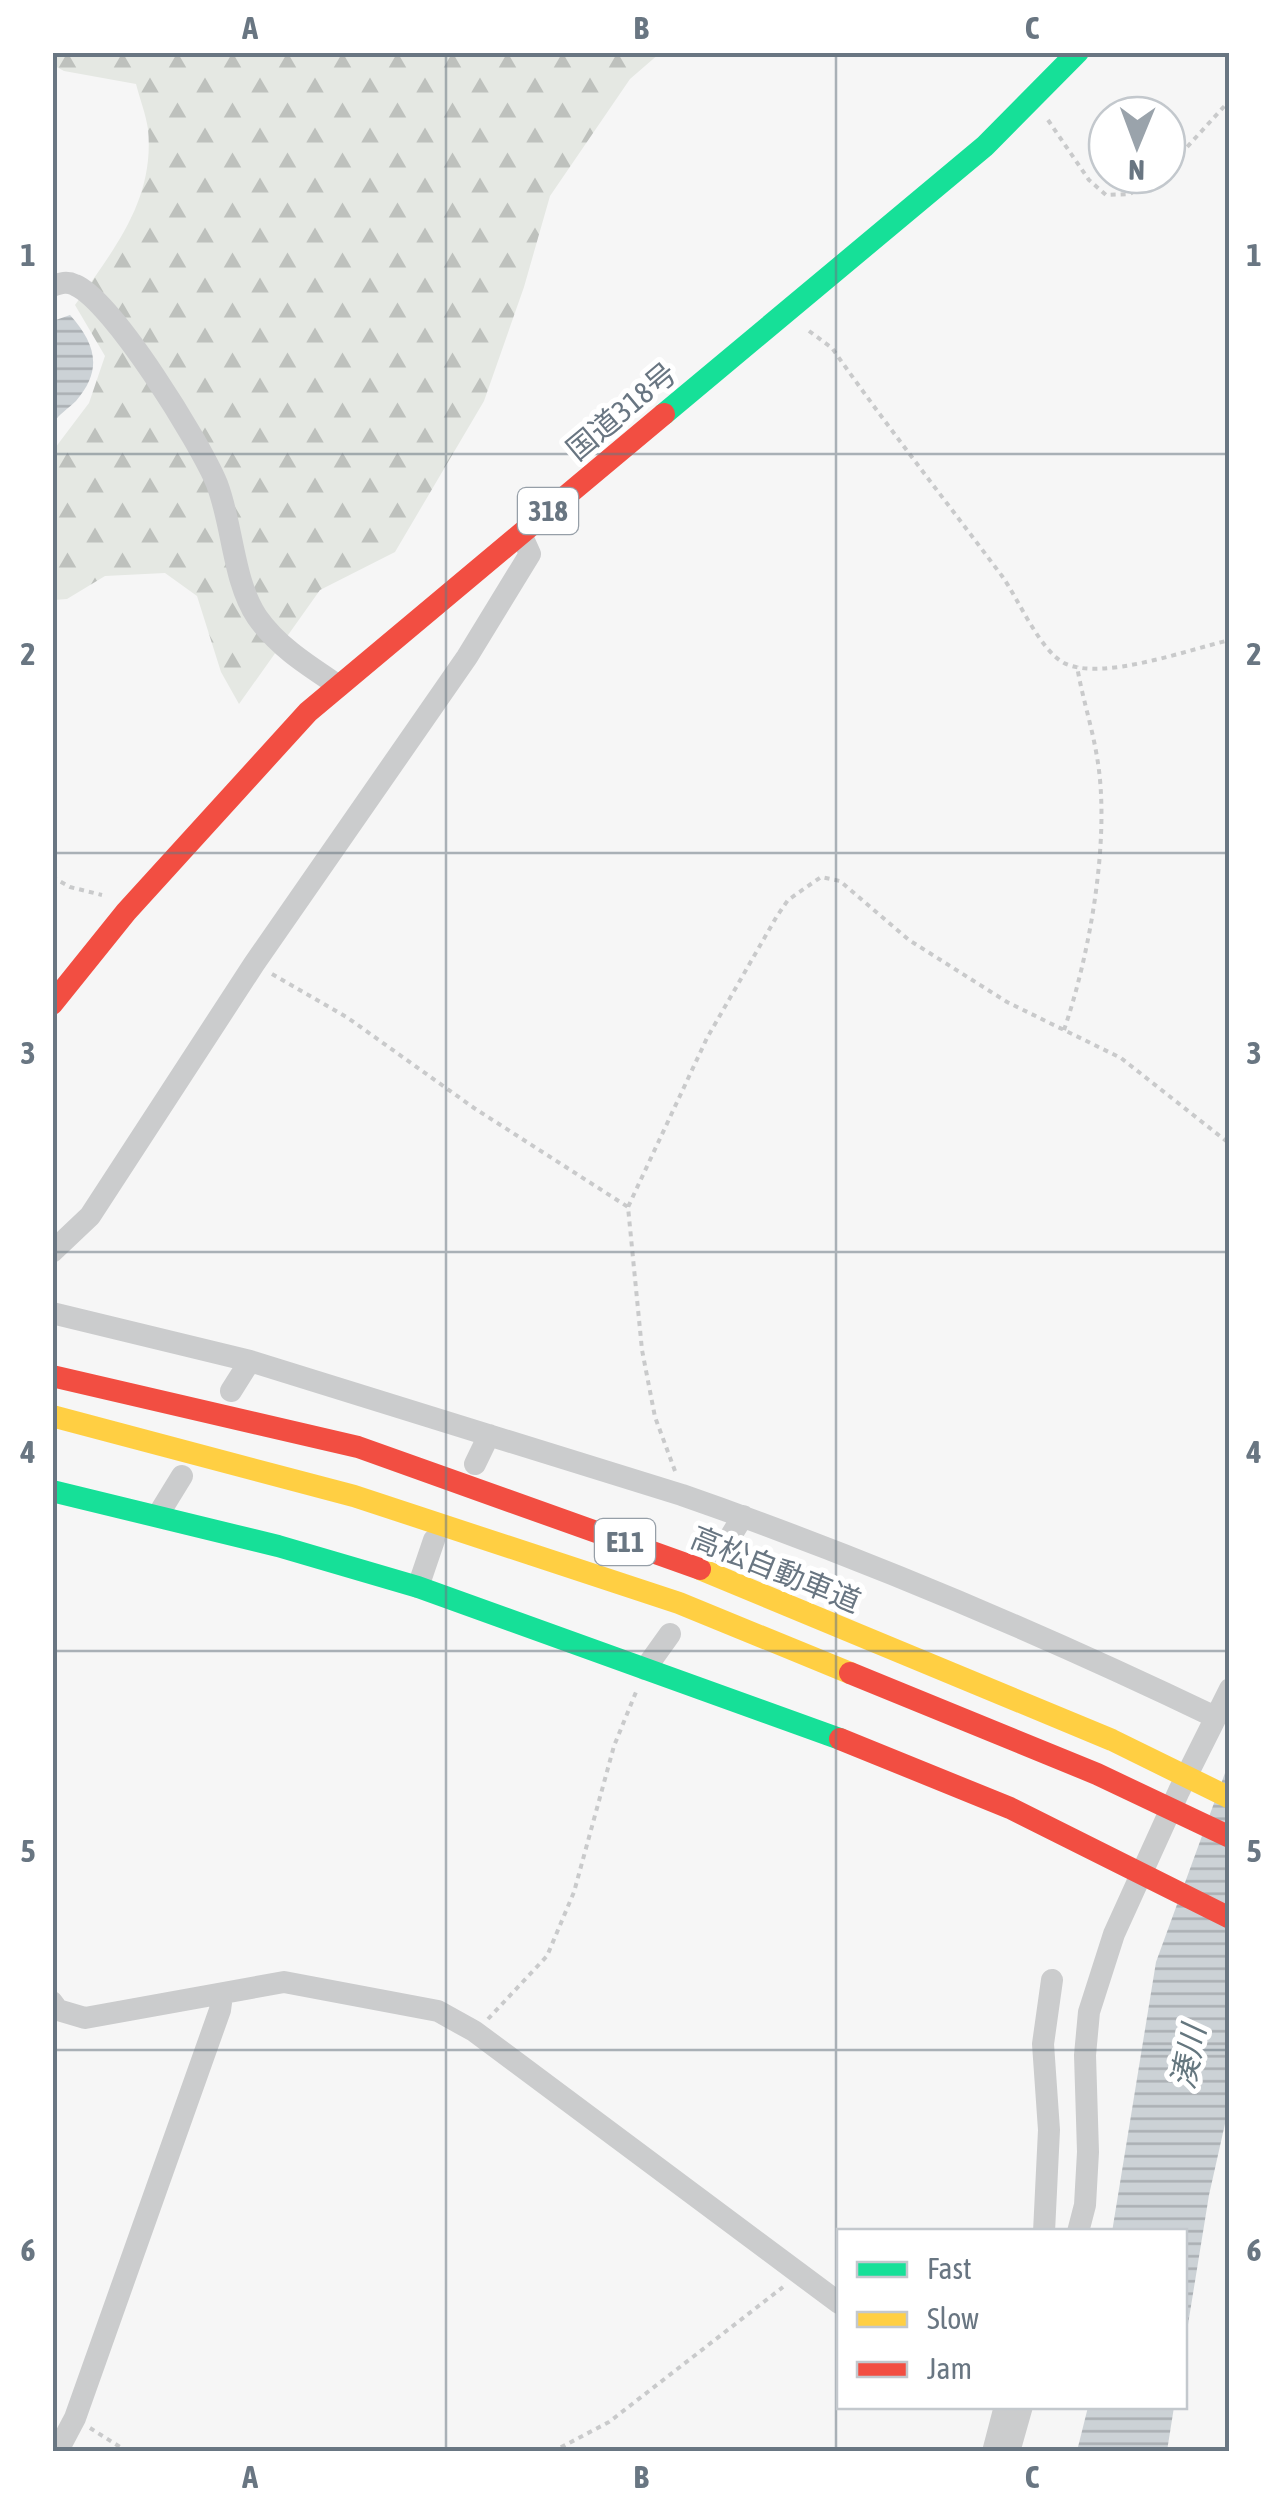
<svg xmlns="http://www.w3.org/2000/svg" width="1282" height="2504" viewBox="0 0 1282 2504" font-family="'Asap Condensed','Noto Sans JP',sans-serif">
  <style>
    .forest { fill: url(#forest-firs) }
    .water { fill: url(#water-rules) }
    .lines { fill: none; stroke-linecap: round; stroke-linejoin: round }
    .path { stroke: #c9cacb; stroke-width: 4; stroke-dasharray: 5 5; stroke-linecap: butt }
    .street { stroke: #cbcccd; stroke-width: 22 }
    .fast { stroke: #16e098; stroke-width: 22 }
    .slow { stroke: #ffcf43; stroke-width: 22 }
    .jam { stroke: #f24e42; stroke-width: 22 }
    .grid { fill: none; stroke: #697682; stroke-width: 2.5; stroke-opacity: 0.55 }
    .labels { text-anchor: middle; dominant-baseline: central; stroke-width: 10; stroke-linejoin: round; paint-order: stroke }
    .shield { fill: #fff; stroke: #969fa8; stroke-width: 2.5 }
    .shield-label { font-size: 28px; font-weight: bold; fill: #697682 }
    .street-label { font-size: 30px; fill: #697682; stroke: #fff }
    .water-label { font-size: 32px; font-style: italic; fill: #65777f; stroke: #fff }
    .neatline { fill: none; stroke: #697682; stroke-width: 4 }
    .grid-label { font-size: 32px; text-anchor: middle; font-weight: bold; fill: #697682 }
  </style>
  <defs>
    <pattern id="forest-firs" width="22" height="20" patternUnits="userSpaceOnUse" patternTransform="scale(2.5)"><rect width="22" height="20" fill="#e5e8e3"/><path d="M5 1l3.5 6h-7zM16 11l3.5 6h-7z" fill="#bec1bd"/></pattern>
    <pattern id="water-rules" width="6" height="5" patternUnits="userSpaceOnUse" patternTransform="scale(2.5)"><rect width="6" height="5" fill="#ccd2d6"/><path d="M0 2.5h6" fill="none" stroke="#aaafb3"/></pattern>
  </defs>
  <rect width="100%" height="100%" fill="#f6f6f6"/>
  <path class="forest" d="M53 53H660L630 79 550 196 524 287 484 401 395 552 320 590 239 704 221 672 197 596 165 573 105 576 67 599 53 600 52 452 89 403 105 356 75 305C113 250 155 201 148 129 146 115 140 99 136 84L64 71 53 65Z"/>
  <path class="water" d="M70 315C96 344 103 370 76 401 68 409 59 414 53 423V321Z
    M1229 1762V2106L1209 2195 1185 2343 1184 2232H1112L1156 1962Z
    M1088 2407H1174L1167 2451H1077Z"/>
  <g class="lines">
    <path class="path" d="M1048 120 1089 180 1106 195 1130 194 1158 175
      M1167 169 1230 100
      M809 331 832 348C886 425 945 500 1002 576 1019 600 1039 649 1064 663 1101 682 1190 649 1230 640
      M52 877 70 887 102 895
      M272 974 348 1018 474 1108 628 1207
      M1064 1030C1090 954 1111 836 1097 757 1092 726 1082 697 1077 666
      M675 1471 655 1417 642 1350 628 1207 707 1038 777 916 788 900 821 877 840 881 909 940 1007 1002 1121 1058 1230 1144
      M488 2019 547 1956 574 1892 614 1746 636 1692
      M90 2428 128 2452
      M552 2452 609 2422 783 2287"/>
    <path class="street" d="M52 286C61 283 67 281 75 285 113 301 200 443 217 484 233 526 233 581 257 617 278 647 309 666 339 686
      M52 1252 90 1216 254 964 467 657 530 554 521 534
      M52 1313 250 1361 682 1495C863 1558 1042 1634 1215 1717
      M231 1391 250 1361
      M475 1464 489 1435
      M158 1515 182 1476
      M721 1552 743 1516
      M418 1587 434 1540
      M645 1669 670 1634
      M52 2002 58 2010 85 2018 284 1982 438 2011 474 2031 839 2303
      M1044 2232 1049 2130 1043 2044 1052 1980
      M1078 2232 1085 2205 1088 2152 1085 2055 1089 2012 1114 1934 1179 1791 1230 1689
      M57 2452 75 2418 220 2010 222 1995
      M993 2452 1005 2406
      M1009 2452 1022 2406"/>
    <path class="fast" d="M664 414 985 146 1078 52
      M52 1491 278 1546 418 1587 840 1739"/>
    <path class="slow" d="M52 1416 354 1496 679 1603 850 1673
      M700 1569 1112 1740 1230 1798"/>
    <path class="jam" d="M52 1004 126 912 308 712 664 414
      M52 1376 358 1447 700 1569
      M850 1673 1097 1774 1230 1837
      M840 1739 1010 1808 1230 1918"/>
  </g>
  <path class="grid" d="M446 52V2452M836 52V2452M52 454H1230M52 853H1230M52 1252H1230M52 1651H1230M52 2050H1230"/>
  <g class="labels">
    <g class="shield">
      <rect x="518" y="488" width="60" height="46" rx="8"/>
      <rect x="595" y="1519" width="60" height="46" rx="8"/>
    </g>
    <g class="shield-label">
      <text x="548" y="511">318</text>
      <text x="625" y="1542">E11</text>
    </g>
    <g class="street-label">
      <text transform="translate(621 411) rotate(-40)">国道318号</text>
      <text transform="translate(776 1569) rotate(22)">高松自動車道</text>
    </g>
    <g class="water-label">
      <text transform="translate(1188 2057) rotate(-79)">湊川</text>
    </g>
  </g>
  <rect width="1282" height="2504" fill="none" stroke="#ffffff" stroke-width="110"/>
  <rect x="837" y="2229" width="350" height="180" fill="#ffffff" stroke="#c3c8cd" stroke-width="2.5"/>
  <rect x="857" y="2262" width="50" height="15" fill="#16e098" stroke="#c3c8cd" stroke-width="2.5"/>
  <text x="927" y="2279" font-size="30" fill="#697682">Fast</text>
  <rect x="857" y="2312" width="50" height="15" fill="#ffcf43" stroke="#c3c8cd" stroke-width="2.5"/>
  <text x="927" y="2329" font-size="30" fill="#697682">Slow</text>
  <rect x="857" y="2362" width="50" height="15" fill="#f24e42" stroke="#c3c8cd" stroke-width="2.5"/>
  <text x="927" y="2379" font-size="30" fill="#697682">Jam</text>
  <g transform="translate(1137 145) rotate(181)"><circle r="48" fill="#ffffff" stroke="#c3c8cd" stroke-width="2.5"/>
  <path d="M0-8L18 38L0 25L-18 38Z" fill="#9aa3ab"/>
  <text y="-15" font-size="28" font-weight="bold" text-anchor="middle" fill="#697682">N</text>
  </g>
  <rect x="55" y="55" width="1172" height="2394" class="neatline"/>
  <g class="grid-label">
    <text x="250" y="39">A</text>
    <text x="641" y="39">B</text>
    <text x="1032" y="39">C</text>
    <text x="28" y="266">1</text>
    <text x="1254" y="266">1</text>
    <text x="28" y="665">2</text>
    <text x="1254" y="665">2</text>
    <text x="28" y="1064">3</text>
    <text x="1254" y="1064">3</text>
    <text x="28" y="1463">4</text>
    <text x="1254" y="1463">4</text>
    <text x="28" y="1862">5</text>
    <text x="1254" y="1862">5</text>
    <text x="28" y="2261">6</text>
    <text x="1254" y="2261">6</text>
    <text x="250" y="2488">A</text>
    <text x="641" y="2488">B</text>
    <text x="1032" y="2488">C</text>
  </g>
</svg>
